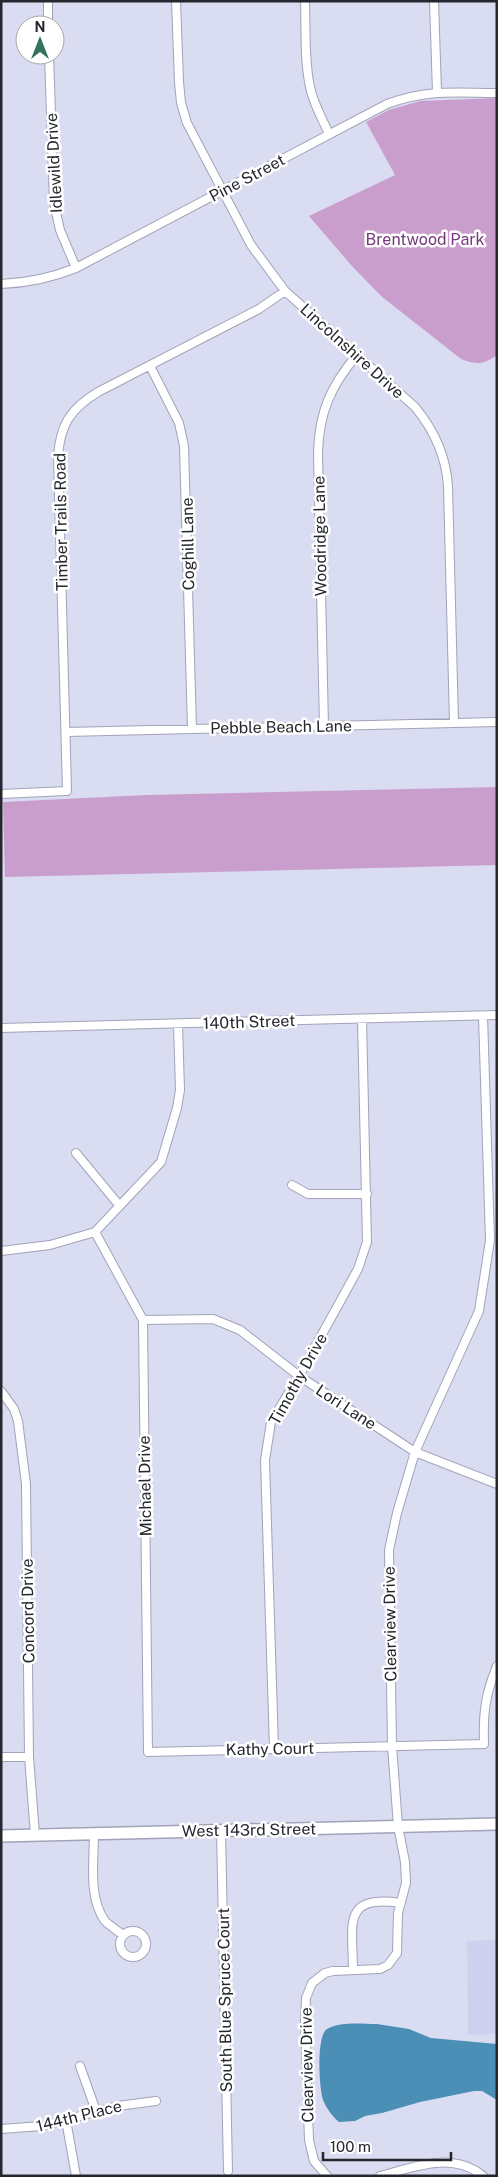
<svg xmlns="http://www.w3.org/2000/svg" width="498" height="2177" viewBox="0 0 498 2177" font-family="'Public Sans',sans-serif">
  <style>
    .built { fill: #cdd1ee }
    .green { fill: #c99ecd }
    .water { fill: #4b8fb7 }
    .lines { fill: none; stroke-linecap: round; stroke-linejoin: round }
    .street-casing { stroke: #a1a3b8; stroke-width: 10 }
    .secondary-casing { stroke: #a1a3b8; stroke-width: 14 }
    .street { stroke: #fff; stroke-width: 8 }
    .secondary { stroke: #fff; stroke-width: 11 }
    .labels { text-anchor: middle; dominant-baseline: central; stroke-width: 5; stroke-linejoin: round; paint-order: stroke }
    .street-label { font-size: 16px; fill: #25262e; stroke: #fff }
    .park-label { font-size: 16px; fill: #74397a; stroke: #fff }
  </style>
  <rect width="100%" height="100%" fill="#daddf2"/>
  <path class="built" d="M497 1940V2034L468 2035 467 1941Z"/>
  <path class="green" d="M497 98V355C483 365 477 365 461 359L381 296 351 265 309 216 395 175 366 122 389 110 420 101Z
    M497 787V865L5 877 3 802 146 795Z"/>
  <path class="water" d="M377 2024 409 2029 431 2038 497 2044V2100L482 2091H474L420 2102 382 2113 365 2116 355 2121 339 2122C332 2116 327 2109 323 2100 319 2088 316 2036 327 2029 341 2021 362 2024 377 2024Z"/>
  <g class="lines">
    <g class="street-casing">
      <path id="street" d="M48 1V25
        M176 1 179 82 181 103 187 123 251 245 285 291 415 407C434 430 446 456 448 486L454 723
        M305 1C306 29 304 59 310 87 313 103 322 118 329 134
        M434 1 437 92
        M49 55 54 203 60 230 76 268
        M1 284C28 283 51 278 76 268L387 104C428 89 455 93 497 93
        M150 366 179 423 184 446 192 729
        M324 726 318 453C319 412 331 386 356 356
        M66 732 497 722
        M1 794 67 791 58 457C60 425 70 409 98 392L259 309 285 291
        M1 1028 497 1015
        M76 1153 119 1205
        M292 1185 308 1194H367
        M95 1232 143 1320 148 1752 484 1744C483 1714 485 1695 497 1666
        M95 1232 161 1162 177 1108 180 1090 178 1024
        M1 1251 50 1245 95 1232
        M143 1320 213 1319 240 1330 299 1376 415 1452 497 1484
        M1 1391 14 1409 18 1421 26 1484 29 1757 35 1835
        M274 1749 265 1460 271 1422 299 1376 358 1269 367 1242 362 1019
        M1 1757H29
        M221 1830 228 2171
        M94 1834C94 1861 88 1898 105 1921 110 1926 118 1931 123 1935
        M120 1944a13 13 0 1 1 26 0a13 13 0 1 1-26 0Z
        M353 1970C353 1926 341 1894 400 1903
        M80 2066 96 2111
        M66 2120 76 2176
        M1 2129 42 2126 118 2106 156 2101
        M327 2176 314 2161 309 2140 305 2020 306 1998 312 1983 325 1973 333 1971 380 1969 388 1965 397 1953 398 1913 406 1883 405 1862 398 1826 392 1746 389 1550 397 1513 415 1452 479 1311 490 1240 483 1016
        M380 2176C414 2167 452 2151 483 2176"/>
    </g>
    <g class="secondary-casing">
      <path id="secondary" d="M1 1836 497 1824"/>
    </g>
    <use href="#street" class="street"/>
    <use href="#secondary" class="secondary"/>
  </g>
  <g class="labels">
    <g class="street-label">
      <text transform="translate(54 163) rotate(-93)">Idlewild Drive</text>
      <text transform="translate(247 178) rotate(-28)">Pine Street</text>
      <text transform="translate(352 351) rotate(42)">Lincolnshire Drive</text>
      <text transform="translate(61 522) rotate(-91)">Timber Trails Road</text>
      <text transform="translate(320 536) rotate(-91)">Woodridge Lane</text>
      <text transform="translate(188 544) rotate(-91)">Coghill Lane</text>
      <text transform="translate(281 727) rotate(-1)">Pebble Beach Lane</text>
      <text transform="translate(249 1022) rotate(-2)">140th Street</text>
      <text transform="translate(298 1379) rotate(-61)">Timothy Drive</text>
      <text transform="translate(346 1407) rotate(33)">Lori Lane</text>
      <text transform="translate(145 1486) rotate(-91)">Michael Drive</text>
      <text transform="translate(28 1611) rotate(-91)">Concord Drive</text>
      <text transform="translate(390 1624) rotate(-91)">Clearview Drive</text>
      <text transform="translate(270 1749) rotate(-1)">Kathy Court</text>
      <text transform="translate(249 1830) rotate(-1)">West 143rd Street</text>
      <text transform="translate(225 2000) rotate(-91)">South Blue Spruce Court</text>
      <text transform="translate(307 2065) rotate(-91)">Clearview Drive</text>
      <text transform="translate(79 2116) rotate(-14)">144th Place</text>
    </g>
    <g class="park-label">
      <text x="425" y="239">Brentwood Park</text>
    </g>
  </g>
  <rect width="498" height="2177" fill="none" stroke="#25262e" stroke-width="5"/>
  <g transform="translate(40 40)"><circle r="24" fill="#ffffff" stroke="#a8a8ab"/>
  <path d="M0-4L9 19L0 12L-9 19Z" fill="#35735f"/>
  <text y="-8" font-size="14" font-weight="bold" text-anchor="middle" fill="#25262e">N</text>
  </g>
  <path d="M323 2152v8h128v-8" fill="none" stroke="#25262e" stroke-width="2.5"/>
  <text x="330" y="2152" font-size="15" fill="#25262e" stroke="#ffffff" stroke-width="4" paint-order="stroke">100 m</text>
</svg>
